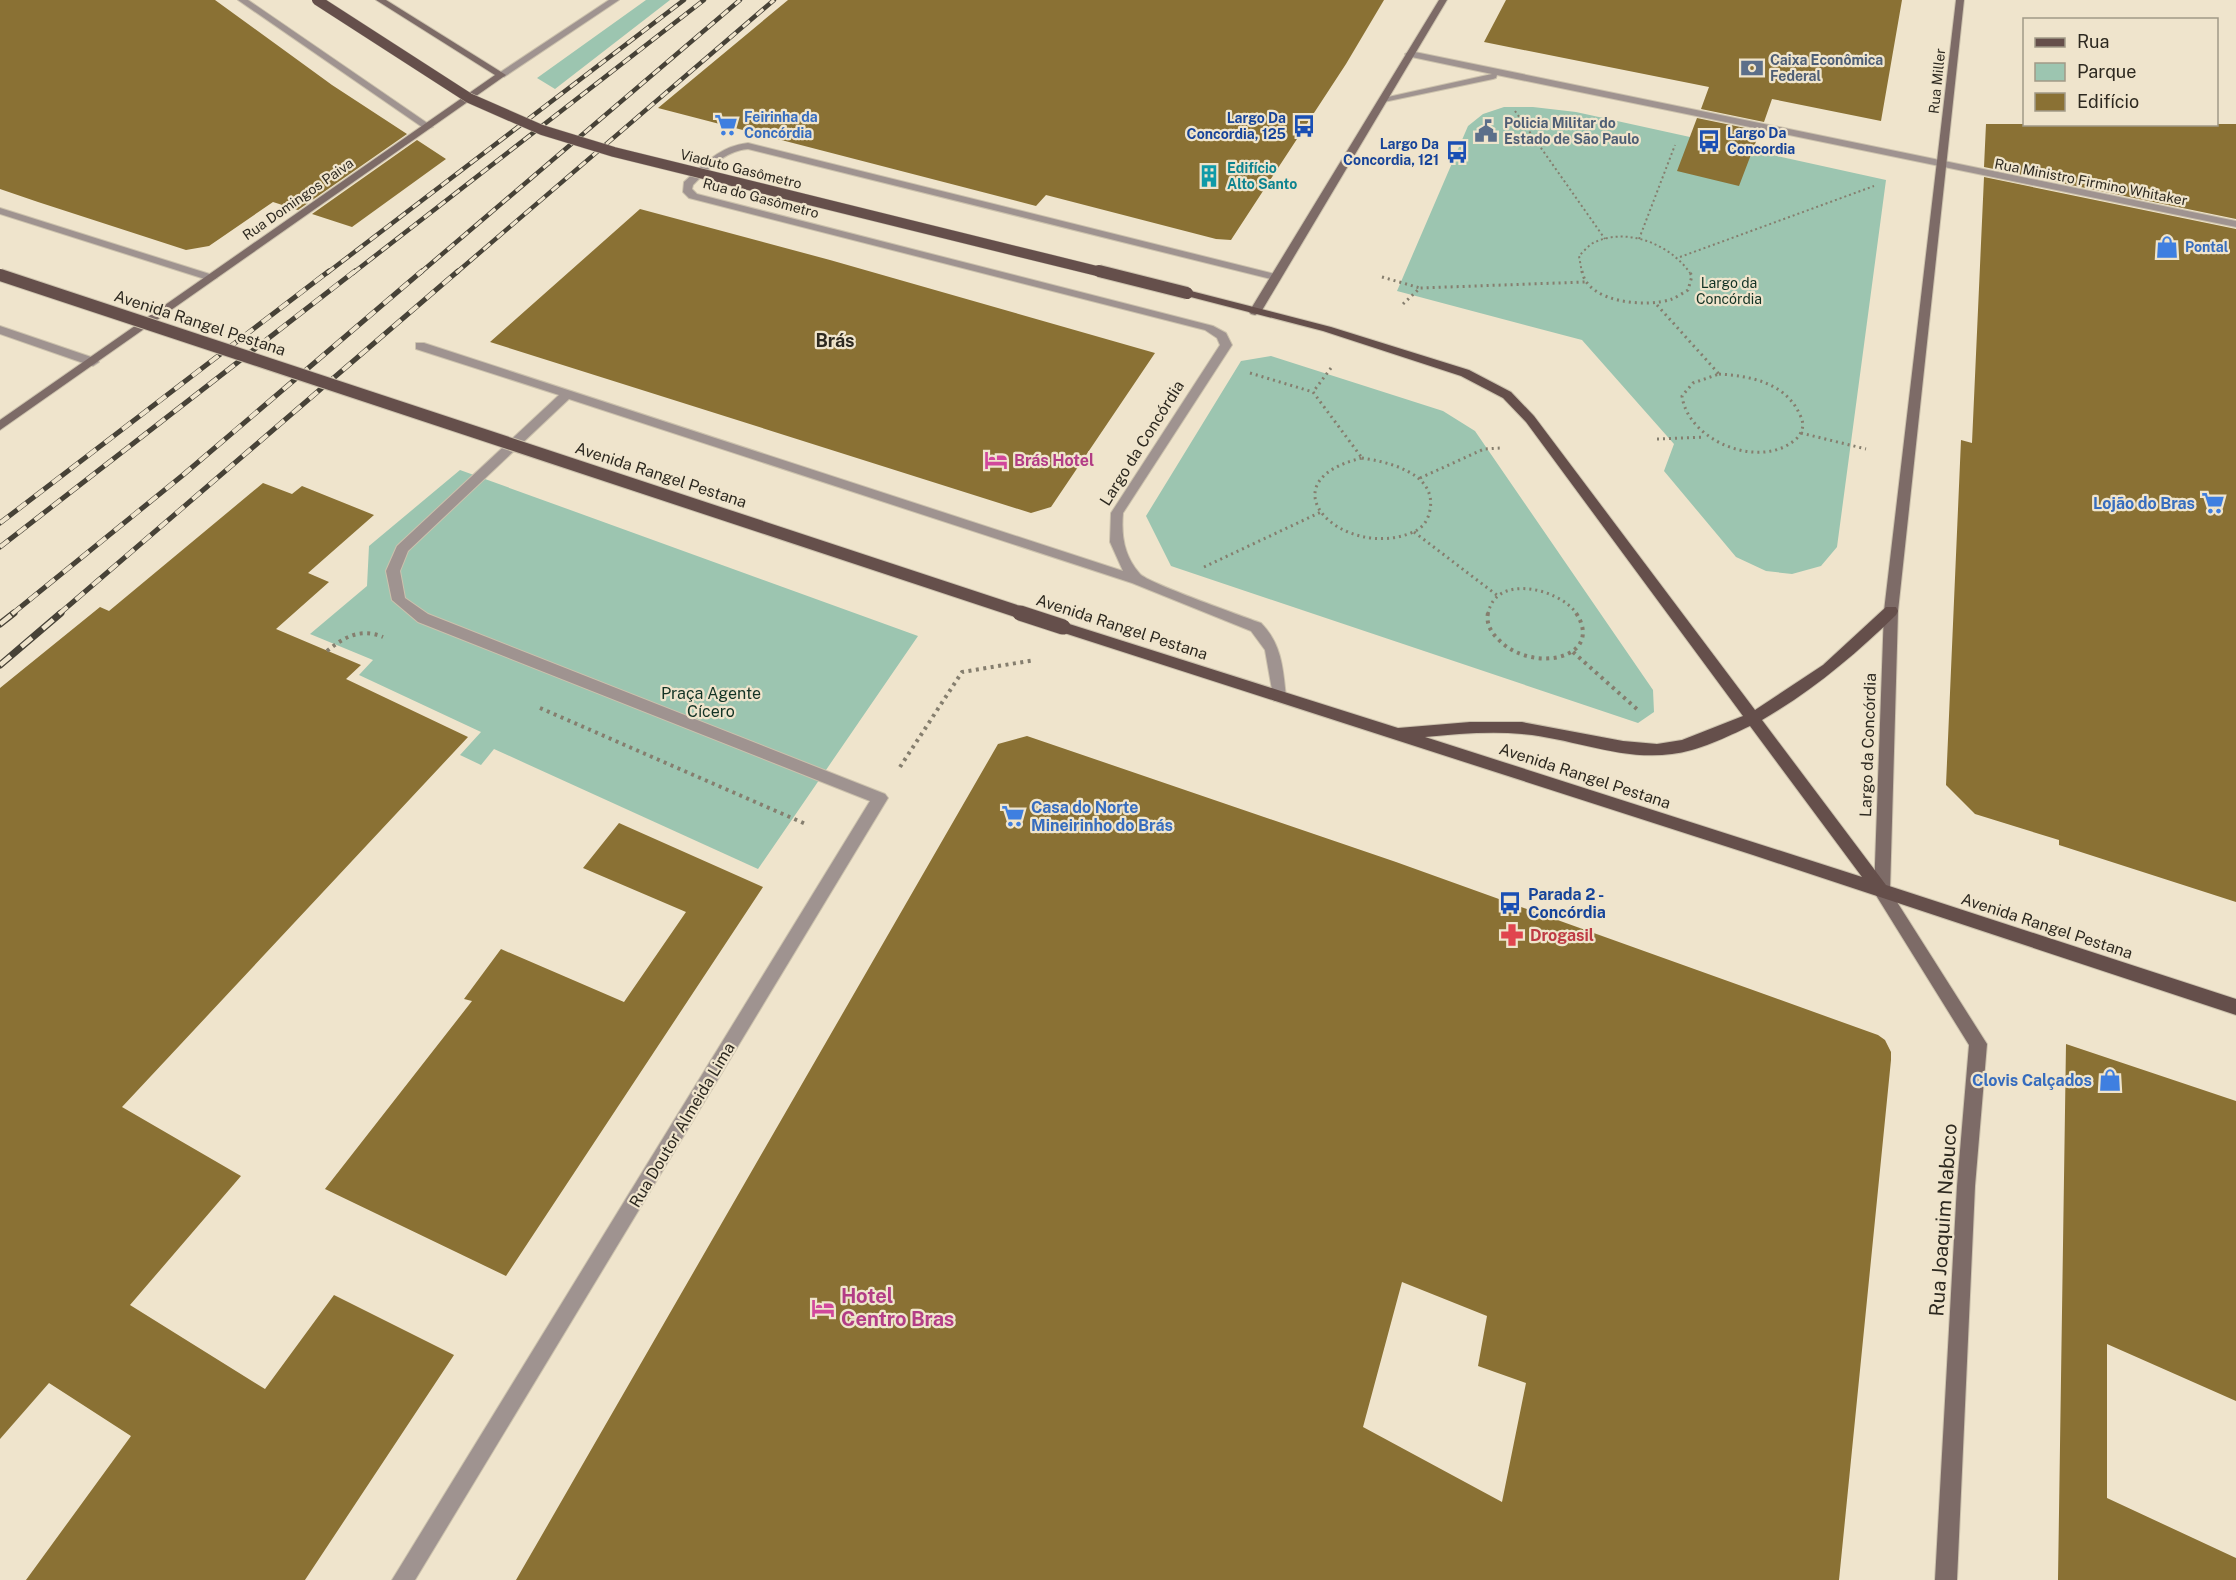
<svg xmlns="http://www.w3.org/2000/svg" width="2236" height="1580" viewBox="0 0 2236 1580" font-family="'Public Sans',sans-serif">
  <style>
    .green { fill: #9cc5b0 }
    .building { fill: #8a7134; fill-rule: evenodd }
    .lines { fill: none; stroke-linecap: round; stroke-linejoin: round }
    .street-casing { stroke: #ccc2ad; stroke-width: 2 }
    .secondary-casing { stroke: #ccc2ad; stroke-width: 2 }
    .primary-casing { stroke: #ccc2ad; stroke-width: 2 }
    .path-far2 { stroke: #857e6e; stroke-width: 2; stroke-dasharray: 2 3; stroke-linecap: butt }
    .path-far1 { stroke: #857e6e; stroke-width: 3; stroke-dasharray: 2 4; stroke-linecap: butt }
    .path { stroke: #857e6e; stroke-width: 4; stroke-dasharray: 3 4.5; stroke-linecap: butt }
    .street { fill: #9f9390; fill-rule: evenodd }
    .secondary { fill: #7d6b67; fill-rule: evenodd }
    .primary { fill: #654f4b; fill-rule: evenodd }
    .rail-far2-casing { stroke: #474237; stroke-width: 4.5 }
    .rail-far1-casing { stroke: #474237; stroke-width: 5 }
    .rail-casing { stroke: #474237; stroke-width: 7 }
    .rail-far2 { stroke: #efe4cc; stroke-width: 3; stroke-dasharray: 9; stroke-linecap: butt }
    .rail-far1 { stroke: #efe4cc; stroke-width: 4; stroke-dasharray: 11; stroke-linecap: butt }
    .rail { stroke: #efe4cc; stroke-width: 4.5; stroke-dasharray: 14; stroke-linecap: butt }
    .primary-bridge-far2-casing { stroke: #ccc2ad; stroke-width: 11; stroke-linecap: butt }
    .primary-bridge-far1-casing { stroke: #ccc2ad; stroke-width: 14; stroke-linecap: butt }
    .primary-bridge-casing { stroke: #ccc2ad; stroke-width: 17; stroke-linecap: butt }
    .primary-bridge-far2 { stroke: #654f4b; stroke-width: 10 }
    .primary-bridge-far1 { stroke: #654f4b; stroke-width: 12 }
    .primary-bridge { stroke: #654f4b; stroke-width: 15 }
    .labels { text-anchor: middle; dominant-baseline: central; stroke-width: 4.5; stroke-linejoin: round; paint-order: stroke }
    .far-service-label { font-size: 14px; font-weight: bold; fill: #4e5e75; stroke: #efe4cc; text-anchor: start }
    .far-street-label { font-size: 14px; fill: #2d2920; stroke: #efe4cc }
    .far-shop-label { font-size: 14px; font-weight: bold; fill: #366cbe; stroke: #efe4cc; text-anchor: start }
    .far-transit-label { font-size: 14px; font-weight: bold; fill: #164399; stroke: #efe4cc; text-anchor: end }
    .far-culture-label { font-size: 14px; font-weight: bold; fill: #0d838f; stroke: #efe4cc; text-anchor: start }
    .far-park-label { font-size: 14px; fill: #123224; stroke: #efe4cc }
    .street-label { font-size: 16px; fill: #2d2920; stroke: #efe4cc }
    .hotel-label { font-size: 16px; font-weight: bold; fill: #b23c85; stroke: #efe4cc; text-anchor: start }
    .shop-label { font-size: 16px; font-weight: bold; fill: #366cbe; stroke: #efe4cc; text-anchor: end }
    .park-label { font-size: 16px; fill: #123224; stroke: #efe4cc }
    .transit-label { font-size: 16px; font-weight: bold; fill: #164399; stroke: #efe4cc; text-anchor: start }
    .health-label { font-size: 16px; font-weight: bold; fill: #be3a42; stroke: #efe4cc; text-anchor: start }
    .far-district-label { font-size: 18px; font-weight: bold; fill: #2d2920; stroke: #efe4cc }
    .near-street-label { font-size: 20px; fill: #2d2920; stroke: #efe4cc }
    .near-hotel-label { font-size: 20px; font-weight: bold; fill: #b23c85; stroke: #efe4cc; text-anchor: start }
  </style>
  <rect width="100%" height="100%" fill="#efe4cc"/>
  <path class="green" d="M646 0H670L555 89 537 78Z
    M1504 107H1533L1576 112 1886 180 1837 547 1821 566 1792 574 1766 571 1736 557 1664 471 1674 444 1582 340 1397 291 1468 126 1483 114Z
    M1271 356 1443 411 1475 431 1653 690 1654 712 1638 723 1171 566 1146 516 1241 361Z
    M460 470 918 636 758 869 494 749 481 765 460 755 481 732 359 675 373 660 310 634 367 586 369 546Z"/>
  <path class="building" d="M0 0H215L332 85 407 134 298 210 273 202 209 246 186 250 38 202 0 189Z
    M788 0H1384L1346 64 1231 240 1216 239 1046 195 1036 206 658 108Z
    M1506 0H1902L1881 121 1772 99 1764 122 1701 109 1709 87 1484 42Z
    M1697 118 1760 131 1739 186 1677 171Z
    M1986 124H2236V219L1984 167Z
    M417 140 446 159 352 227 312 214Z
    M1984 177 2236 229V902L2059 845V840L1975 814 1946 785 1961 440 1972 443Z
    M640 209 830 260 1155 353 1051 507 1031 513 490 342Z
    M263 483 292 494 302 486 374 515 308 573 329 582 276 629 361 665 346 679 468 737 122 1107 241 1176 130 1305 265 1389 334 1295 454 1355 305 1580H26L131 1436 49 1383 0 1439V688L100 607 109 611Z
    M1027 736 1396 862 1878 1035 1885 1040 1891 1052V1060L1839 1580H516L998 744ZM1402 1282 1487 1316 1478 1366 1526 1383 1502 1502 1363 1427Z
    M619 823 763 887 506 1276 325 1189 472 1001 464 999 501 949 624 1002 686 912 583 868Z
    M2066 1044 2236 1101V1401L2107 1344V1498L2236 1558V1580H2058Z"/>
  <g class="lines">
    <g class="street-casing">
      <path id="street" d="M238 0H248L433 127 425 129Z
        M609 0H619L504 77 496 75Z
        M1410 51 2236 221V227L1497 75 1496 78 1493 79 1379 103V99L1492 74 1407 56 1405 54Z
        M748 143 1279 275 1280 277 1275 280 748 149C724 151 709 169 693 185L692 189 697 194 1213 326 1226 333 1232 345 1123 513C1121 536 1124 556 1140 574 1148 583 1242 616 1261 623 1282 644 1283 669 1286 697L1284 701H1274L1265 650 1251 631 1132 583 569 399 408 551 400 571 405 598 428 614 885 794 888 798 415 1580H392L870 801 418 622 392 600 386 571 397 546 559 395 416 349V343H424L1123 571 1110 542 1111 513 1220 345 1217 338 1205 330 689 198 683 192 684 182C704 164 720 146 748 143Z
        M0 208 216 276 217 278 208 280 0 214Z
        M0 326 97 359 99 362 93 366 89 365 0 334Z"/>
    </g>
    <g class="secondary-casing">
      <path id="secondary" d="M376 0H386L506 75 0 430V420L495 75Z
        M1439 0H1447L1261 312 1255 315 1251 314 1249 312Z
        M1956 0H1964L1898 611 1890 891 1987 1044 1975 1186 1957 1580H1935L1957 1186 1969 1045 1874 892 1884 611Z"/>
    </g>
    <g class="primary-casing">
      <path id="primary" d="M1187 290 1331 327 1469 370 1511 392 1534 416 1755 710 1823 665 1886 607H1896L1898 611 1896 615C1855 655 1812 691 1762 720L1886 885 2236 999V1015L1753 855 1058 631 1056 627 1058 623 1063 622 1398 728 1470 722H1522L1623 741 1657 744 1682 740 1743 716 1526 422 1503 398 1461 376 1323 331 1183 295 1182 293ZM1750 726 1862 877 1425 737C1457 734 1490 731 1522 734 1572 738 1621 761 1672 754 1698 751 1727 737 1750 726Z"/>
    </g>
    <path class="path-far2" d="M1515 111 1605 239
      M1639 239 1675 145
      M1680 257 1874 186
      M1582 273 1579 256C1583 252 1588 246 1593 243 1627 226 1671 245 1690 273"/>
    <path class="path-far1" d="M1582 271C1587 303 1647 308 1672 299 1677 297 1683 293 1688 290L1692 276 1689 271
      M1382 277 1420 288
      M1403 304 1420 288 1585 282
      M1657 305 1719 374
      M1331 368 1313 392 1362 458
      M1250 373 1313 392
      M1719 374C1751 376 1786 383 1800 415 1805 424 1803 433 1795 440 1759 470 1688 441 1682 396L1693 383Z
      M1801 433 1866 449
      M1657 439 1705 437
      M1362 458C1388 462 1437 473 1430 510 1428 521 1422 529 1411 533 1342 560 1262 482 1362 458Z
      M1420 478 1484 449 1501 448
      M1414 532 1498 596
      M1204 567 1321 512
      M1488 614C1495 573 1559 588 1577 614"/>
    <path class="path" d="M1488 613C1486 622 1490 631 1497 638 1530 675 1606 659 1576 613
      M327 651C345 636 361 628 383 637
      M1573 652 1638 710
      M540 708 808 825
      M900 767 962 672 1035 660"/>
    <use href="#street" class="street"/>
    <use href="#secondary" class="secondary"/>
    <use href="#primary" class="primary"/>
    <g class="rail-far2-casing">
      <path id="rail-far2" d="M327 273 684 0
        M353 273 704 0
        M420 273 740 0
        M456 273 774 0"/>
    </g>
    <g class="rail-far1-casing">
      <path id="rail-far1" d="M0 523 329 271
        M0 547 355 271
        M12 614 183 475 422 271
        M59 614 458 271"/>
    </g>
    <g class="rail-casing">
      <path id="rail" d="M0 624 14 613
        M0 665 61 613"/>
    </g>
    <use href="#rail-far2" class="rail-far2"/>
    <use href="#rail-far1" class="rail-far1"/>
    <use href="#rail" class="rail"/>
    <g class="primary-bridge-far2-casing">
      <path id="primary-bridge-far2" d="M317 0 469 98 542 130 614 152 1105 273"/>
    </g>
    <g class="primary-bridge-far1-casing">
      <path id="primary-bridge-far1" d="M1099 271 1187 293
        M0 275 1025 614"/>
    </g>
    <g class="primary-bridge-casing">
      <path id="primary-bridge" d="M1020 613 1063 627"/>
    </g>
    <use href="#primary-bridge-far2" class="primary-bridge-far2"/>
    <use href="#primary-bridge-far1" class="primary-bridge-far1"/>
    <use href="#primary-bridge" class="primary-bridge"/>
  </g>
  <defs>
    <g id="bank-bare" transform="scale(1.8)"><path d="M-6-4H6V4H-6ZM0-2.3a2.3 2.3 0 1 0 0 4.6a2.3 2.3 0 1 0 0-4.6Z" fill="#5c6f8a" stroke="#efe4cc" stroke-width="2.5" paint-order="stroke"/></g>
    <g id="supermarket-bare" transform="scale(1.8)"><path d="M-6-5.5h2.5l.6 2H6L4.5 2H-2.5L-4.4-4H-6ZM-1.5 3.2a1.3 1.3 0 1 0 .1 0ZM3 3.2a1.3 1.3 0 1 0 .1 0Z" fill="#3f7fe0" stroke="#efe4cc" stroke-width="2.5" paint-order="stroke"/></g>
    <g id="bus-bare" transform="scale(1.8)"><path d="M-5-6H5V4H4V6H2V4H-2V6H-4V4H-5ZM-3.5-4V0h7V-4ZM-3.5 1.2v1.5H-2V1.2ZM2 1.2v1.5H3.5V1.2Z" fill="#1a4fb4" stroke="#efe4cc" stroke-width="2.5" paint-order="stroke"/></g>
    <g id="civic-bare" transform="scale(1.8)"><path d="M-.6-6.5H3V-4.5H.6V-3L4-1V1h2V6H-6V1h2V-1L-.6-3ZM-1.2 2.5V6h2.4V2.5Z" fill="#5c6f8a" stroke="#efe4cc" stroke-width="2.5" paint-order="stroke"/></g>
    <g id="building-bare" transform="scale(1.8)"><path d="M-4-6H4V6H1V3H-1V6H-4ZM-2.5-4.3h1.7v1.8h-1.7ZM.8-4.3h1.7v1.8H.8ZM-2.5-1h1.7V.8h-1.7ZM.8-1h1.7V.8H.8Z" fill="#0f9aa8" stroke="#efe4cc" stroke-width="2.5" paint-order="stroke"/></g>
    <g id="shop-bare" transform="scale(1.8)"><path d="M-5-2.5h2.3a2.7 3.5 0 0 1 5.4 0H5L5.5 6h-11ZM-1.5-2.5h3a1.5 2.3 0 0 0-3 0Z" fill="#3f7fe0" stroke="#efe4cc" stroke-width="2.5" paint-order="stroke"/></g>
    <g id="hotel-bare" transform="scale(1.8)"><path d="M-6-4.5h1.5V1H6V5H4.5V3h-9V5H-6ZM-4 0a1.8 1.8 0 1 1 3.6 0ZM.5 0V-2.5h3Q6-2.5 6 0Z" fill="#d1479c" stroke="#efe4cc" stroke-width="2.5" paint-order="stroke"/></g>
    <g id="pharmacy-bare" transform="scale(1.8)"><path d="M-2-6h4v4h4v4h-4v4h-4v-4h-4v-4h4Z" fill="#e0444e" stroke="#efe4cc" stroke-width="2.5" paint-order="stroke"/></g>
  </defs>
  <g fill-rule="evenodd">
    <use href="#bank-bare" x="1752" y="68"/>
    <use href="#supermarket-bare" x="726" y="125"/>
    <use href="#bus-bare" x="1304" y="126"/>
    <use href="#civic-bare" x="1486" y="131"/>
    <use href="#bus-bare" x="1709" y="141"/>
    <use href="#bus-bare" x="1457" y="152"/>
    <use href="#building-bare" x="1209" y="176"/>
    <use href="#shop-bare" x="2167" y="247"/>
    <use href="#hotel-bare" x="996" y="460"/>
    <use href="#supermarket-bare" x="2213" y="503"/>
    <use href="#supermarket-bare" x="1013" y="816"/>
    <use href="#bus-bare" x="1510" y="903"/>
    <use href="#pharmacy-bare" x="1512" y="935"/>
    <use href="#shop-bare" x="2110" y="1080"/>
    <use href="#hotel-bare" x="823" y="1308"/>
  </g>
  <g class="labels">
    <g class="far-service-label">
      <text x="1770" y="60">Caixa Econômica<tspan x="1770" dy="16">Federal</tspan></text>
      <text x="1504" y="123">Policia Militar do<tspan x="1504" dy="16">Estado de São Paulo</tspan></text>
    </g>
    <g class="far-street-label">
      <text transform="translate(1937 81) rotate(-84)">Rua Miller</text>
      <text transform="translate(741 169) rotate(14)">Viaduto Gasômetro</text>
      <text transform="translate(2091 182) rotate(11)">Rua Ministro Firmino Whitaker</text>
      <text transform="translate(761 198) rotate(15)">Rua do Gasômetro</text>
      <text transform="translate(298 199) rotate(-35)">Rua Domingos Paiva</text>
    </g>
    <g class="far-shop-label">
      <text x="744" y="117">Feirinha da<tspan x="744" dy="16">Concórdia</tspan></text>
      <text x="2185" y="247">Pontal</text>
    </g>
    <g class="far-transit-label">
      <text x="1286" y="118">Largo Da<tspan x="1286" dy="16">Concordia, 125</tspan></text>
      <text x="1727" y="133" text-anchor="start">Largo Da<tspan x="1727" dy="16">Concordia</tspan></text>
      <text x="1439" y="144">Largo Da<tspan x="1439" dy="16">Concordia, 121</tspan></text>
    </g>
    <g class="far-culture-label">
      <text x="1227" y="168">Edifício<tspan x="1227" dy="16">Alto Santo</tspan></text>
    </g>
    <g class="far-park-label">
      <text x="1729" y="283">Largo da<tspan x="1729" dy="16">Concórdia</tspan></text>
    </g>
    <g class="street-label">
      <text transform="translate(200 323) rotate(18)">Avenida Rangel Pestana</text>
      <text transform="translate(1142 443) rotate(-58)">Largo da Concórdia</text>
      <text transform="translate(661 475) rotate(18)">Avenida Rangel Pestana</text>
      <text transform="translate(1122 627) rotate(18)">Avenida Rangel Pestana</text>
      <text transform="translate(1868 745) rotate(-88)">Largo da Concórdia</text>
      <text transform="translate(1585 776) rotate(18)">Avenida Rangel Pestana</text>
      <text transform="translate(2047 926) rotate(18)">Avenida Rangel Pestana</text>
      <text transform="translate(682 1125) rotate(-59)">Rua Doutor Almeida Lima</text>
    </g>
    <g class="hotel-label">
      <text x="1014" y="460">Brás Hotel</text>
    </g>
    <g class="shop-label">
      <text x="2195" y="503">Lojão do Bras</text>
      <text x="1031" y="807" text-anchor="start">Casa do Norte<tspan x="1031" dy="18">Mineirinho do Brás</tspan></text>
      <text x="2092" y="1080">Clovis Calçados</text>
    </g>
    <g class="park-label">
      <text x="711" y="693">Praça Agente<tspan x="711" dy="18">Cícero</tspan></text>
    </g>
    <g class="transit-label">
      <text x="1528" y="894">Parada 2 -<tspan x="1528" dy="18">Concórdia</tspan></text>
    </g>
    <g class="health-label">
      <text x="1530" y="935">Drogasil</text>
    </g>
    <g class="far-district-label">
      <text x="835" y="340">Brás</text>
    </g>
    <g class="near-street-label">
      <text transform="translate(1943 1220) rotate(-86)">Rua Joaquim Nabuco</text>
    </g>
    <g class="near-hotel-label">
      <text x="841" y="1296">Hotel<tspan x="841" dy="23">Centro Bras</tspan></text>
    </g>
  </g>
  <rect x="2023" y="18" width="195" height="108" fill="#efe4cc" stroke="#a19987" stroke-width="1.5"/>
  <rect x="2035" y="38" width="30" height="9" fill="#654f4b" stroke="#a19987" stroke-width="1.5"/>
  <text x="2077" y="48" font-size="18" fill="#2d2920">Rua</text>
  <rect x="2035" y="63" width="30" height="18" fill="#9cc5b0" stroke="#a19987" stroke-width="1.5"/>
  <text x="2077" y="78" font-size="18" fill="#2d2920">Parque</text>
  <rect x="2035" y="93" width="30" height="18" fill="#8a7134" stroke="#a19987" stroke-width="1.5"/>
  <text x="2077" y="108" font-size="18" fill="#2d2920">Edifício</text>
</svg>
